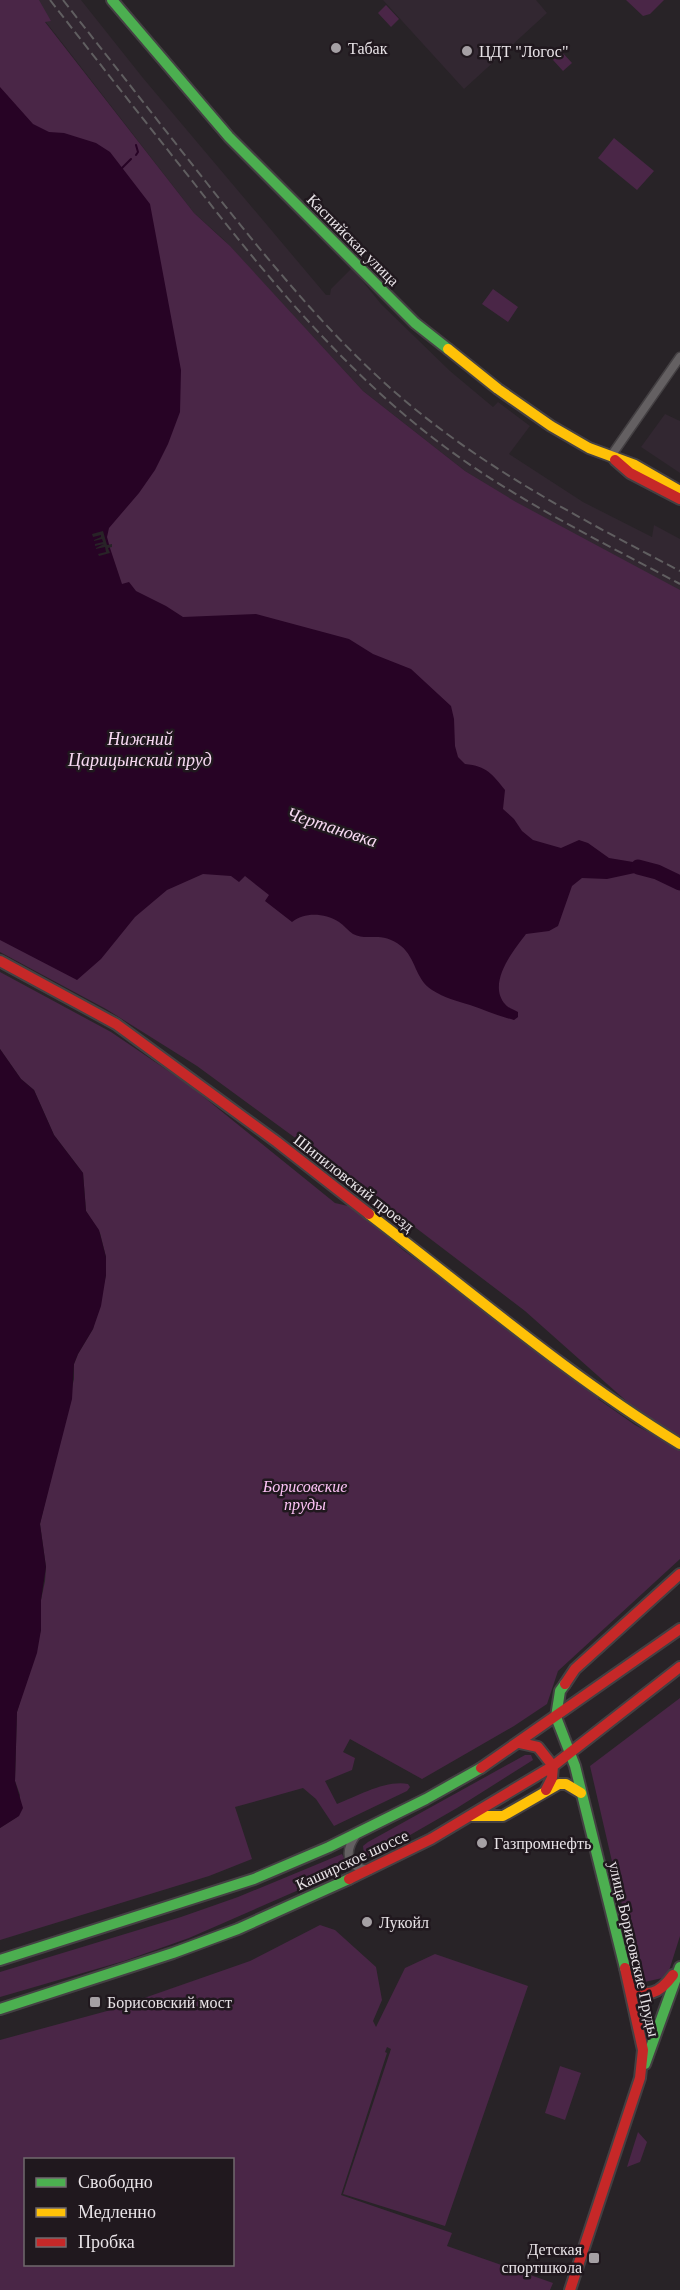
<svg xmlns="http://www.w3.org/2000/svg" width="680" height="2290" viewBox="0 0 680 2290" font-family="'Times New Roman',serif">
  <style>
    .built { fill: #322731 }
    .green { fill: #4a2647; fill-rule: evenodd }
    .water { fill: #270325 }
    .pier { fill: #282327 }
    .lines { fill: none; stroke-linecap: round; stroke-linejoin: round }
    .stream { stroke: #270325; stroke-width: 2 }
    .river { stroke: #270325; stroke-width: 15 }
    .street-casing { stroke: #444043; stroke-width: 11 }
    .fast-casing { stroke: #444043; stroke-width: 14 }
    .slow-casing { stroke: #444043; stroke-width: 14 }
    .jam-casing { stroke: #444043; stroke-width: 14 }
    .street { stroke: #646062; stroke-width: 8 }
    .fast { stroke: #4caf50; stroke-width: 10 }
    .slow { stroke: #ffc107; stroke-width: 10 }
    .jam { stroke: #c62828; stroke-width: 10 }
    .rail { stroke: #605e60; stroke-width: 2; stroke-dasharray: 9 4.5; stroke-linecap: butt }
    .poi-dot { fill: #a5a0a4; stroke: #20181e; stroke-width: 2 }
    .labels { text-anchor: middle; dominant-baseline: central; stroke-width: 5; stroke-linejoin: round; paint-order: stroke }
    .poi-label { font-size: 16px; fill: #e8e3e7; stroke: #20181e; text-anchor: start }
    .street-label { font-size: 16px; fill: #e8e3e7; stroke: #20181e }
    .park-label { font-size: 16px; font-style: italic; fill: #fcc2f5; stroke: #20181e }
    .water-label { font-size: 18px; font-style: italic; fill: #f7d9f2; stroke: #20181e }
  </style>
  <rect width="100%" height="100%" fill="#282327"/>
  <path class="built" d="M29 0H81L143 78 326 295H330L331 289 352 268 381 304 450 371 493 407 498 402 530 426 509 454 583 502 652 537 654 525 680 539V592L569 535 465 471 363 391 223 239 194 213Z
    M383 0H536L547 13 464 89Z
    M665 414 680 421V473L641 447Z"/>
  <path class="green" d="M0 0H39L51 21 45 22 194 213 230 246 363 391 465 471 516 502 680 590V1436L642 1415 525 1311 357 1183 197 1066 106 1009 0 952Z
    M626 0H664L650 14 643 16Z
    M386 5 399 19 391 27 378 13Z
    M561 51 572 63 563 71 553 60Z
    M614 138 654 171 637 190 598 158Z
    M493 289 518 307 508 322 482 304Z
    M0 972 111 1032 189 1085 335 1203 348 1206 362 1214 403 1250 598 1394V1399L635 1425 680 1449V1559L558 1671 547 1704 514 1726 422 1779 350 1739 343 1752 355 1758 352 1770 325 1781 337 1804C358 1796 385 1780 408 1784L410 1787 407 1791 334 1826 316 1799 303 1788 235 1807 252 1859 209 1876 0 1940V1828L17 1817 20 1795 15 1781 17 1712 41 1630V1600L45 1581 46 1567 40 1524 74 1379V1364L78 1354 93 1329 106 1275V1257L100 1233 86 1211 83 1173 54 1135 34 1090 21 1079 0 1049Z
    M680 1698V1936L667 1977 640 1983 590 1766Z
    M525 1755H531L533 1760 457 1808 372 1857 364 1854 363 1846 368 1842Z
    M342 1854 349 1868 189 1938 124 1961 0 1997V1972L181 1917 238 1897Z
    M320 1925 335 1930 376 1967 382 2000 373 2021 376 2027 405 1968 435 1954 528 1986 445 2226 343 2194 391 2049 387 2047 385 2052 387 2053 341 2195 452 2233 447 2246 553 2283 550 2290H0V2040L107 2011 250 1961ZM26 2160H232V2264H26Z
    M560 2066 581 2073 565 2120 545 2113Z
    M638 2132 647 2142 640 2162 627 2167Z"/>
  <path class="water" d="M0 87 33 124 49 132 64 133 96 143 110 152 150 204 181 370 180 412 168 444 155 470 139 493 109 528 107 537 110 548 122 584 129 582 136 591 166 606 183 617 256 614 349 639 373 654 411 669 451 706 454 719 455 746 458 757 465 764C487 766 492 774 505 790L503 809 514 819 522 831 533 840 561 848 579 840 588 843 609 858 633 862 657 872 644 871 607 879 582 878 572 886 558 926 549 931 526 934C513 951 487 983 505 1004 508 1008 514 1010 518 1012V1017L514 1020C498 1016 485 1010 470 1005 456 1001 445 998 432 990 415 979 416 958 401 946 381 930 368 942 353 934 348 931 344 925 339 922 324 913 305 912 292 922L265 901 269 895 245 876 239 882 231 876 203 874 167 890 135 917 101 959 77 980 0 940Z
    M0 1049 21 1079 34 1090 54 1135 83 1173 86 1211 99 1230 106 1257V1275L101 1306 93 1329 78 1354 74 1364 72 1399 40 1524 46 1567 41 1600V1630L37 1653 17 1712 15 1781 23 1808 19 1816 0 1828Z"/>
  <path class="pier" d="M103 531 107 545 112 544V547L108 548 110 553 99 556 98 554 106 552 105 547 96 549V548L104 544 95 546V544L103 542 102 539 94 541V540L101 537V535L93 537 92 534Z"/>
  <g class="lines">
    <path class="stream" d="M136 145 138 152 136 155
      M122 168 131 159"/>
    <path class="river" d="M638 867 657 872 680 883"/>
    <g class="street-casing">
      <path id="street" d="M611 456 680 357
        M356 1835C344 1852 346 1867 369 1870"/>
    </g>
    <g class="fast-casing">
      <path id="fast" d="M112 0 229 137 415 323 448 349
        M565 1684 560 1691 556 1717 575 1766 625 1968
        M0 1960 254 1879 329 1847 426 1799 481 1768
        M0 2009 173 1953 238 1929 349 1879
        M645 2064 680 1967"/>
    </g>
    <g class="slow-casing">
      <path id="slow" d="M448 349 498 389 551 426 589 448 635 465 680 491
        M369 1214C471 1292 570 1377 680 1444
        M471 1816H503L559 1784H566L581 1793"/>
    </g>
    <g class="jam-casing">
      <path id="jam" d="M615 460 630 473 680 499
        M0 961 116 1024 277 1142 369 1214
        M565 1684 575 1669 680 1574
        M520 1743 538 1747 553 1766 552 1778 546 1790
        M481 1768 680 1629
        M349 1879 431 1839 553 1766 680 1667
        M629 1982C646 2001 660 1993 673 1975
        M570 2290 640 2078 643 2050 625 1968"/>
    </g>
    <use href="#street" class="street"/>
    <use href="#fast" class="fast"/>
    <use href="#slow" class="slow"/>
    <use href="#jam" class="jam"/>
    <path class="rail" d="M50 0C96 59 143 119 190 178 266 276 345 373 445 447 518 501 600 541 680 584
      M63 0C111 61 158 121 206 182 269 261 332 340 410 405 492 473 587 522 680 571"/>
  </g>
  <g class="poi-dot">
    <circle cx="336" cy="48" r="6"/>
    <circle cx="467" cy="51" r="6"/>
    <circle cx="482" cy="1843" r="6"/>
    <circle cx="367" cy="1922" r="6"/>
    <rect x="89" y="1996" width="12" height="12" rx="3"/>
    <rect x="588" y="2252" width="12" height="12" rx="3"/>
  </g>
  <g class="labels">
    <g class="poi-label">
      <text x="348" y="48">Табак</text>
      <text x="479" y="51">ЦДТ "Логос"</text>
      <text x="494" y="1843">Газпромнефть</text>
      <text x="379" y="1922">Лукойл</text>
      <text x="107" y="2002">Борисовский мост</text>
      <text x="582" y="2249" text-anchor="end">Детская<tspan x="582" dy="18">спортшкола</tspan></text>
    </g>
    <g class="street-label">
      <text transform="translate(353 240) rotate(45)">Каспийская улица</text>
      <text transform="translate(354 1183) rotate(38)">Шипиловский проезд</text>
      <text transform="translate(352 1860) rotate(-25)">Каширское шоссе</text>
      <text transform="translate(634 1949) rotate(77)">улица Борисовские Пруды</text>
    </g>
    <g class="park-label">
      <text x="305" y="1486">Борисовские<tspan x="305" dy="18">пруды</tspan></text>
    </g>
    <g class="water-label">
      <text x="140" y="739">Нижний<tspan x="140" dy="21">Царицынский пруд</tspan></text>
      <text transform="translate(332 827) rotate(18)">Чертановка</text>
    </g>
  </g>
  <rect x="24" y="2158" width="210" height="108" fill="#20181e" stroke="#70696e" stroke-width="1.5"/>
  <rect x="36" y="2178" width="30" height="9" fill="#4caf50" stroke="#70696e" stroke-width="1.5"/>
  <text x="78" y="2188" font-size="18" fill="#e8e3e7">Свободно</text>
  <rect x="36" y="2208" width="30" height="9" fill="#ffc107" stroke="#70696e" stroke-width="1.5"/>
  <text x="78" y="2218" font-size="18" fill="#e8e3e7">Медленно</text>
  <rect x="36" y="2238" width="30" height="9" fill="#c62828" stroke="#70696e" stroke-width="1.5"/>
  <text x="78" y="2248" font-size="18" fill="#e8e3e7">Пробка</text>
</svg>
